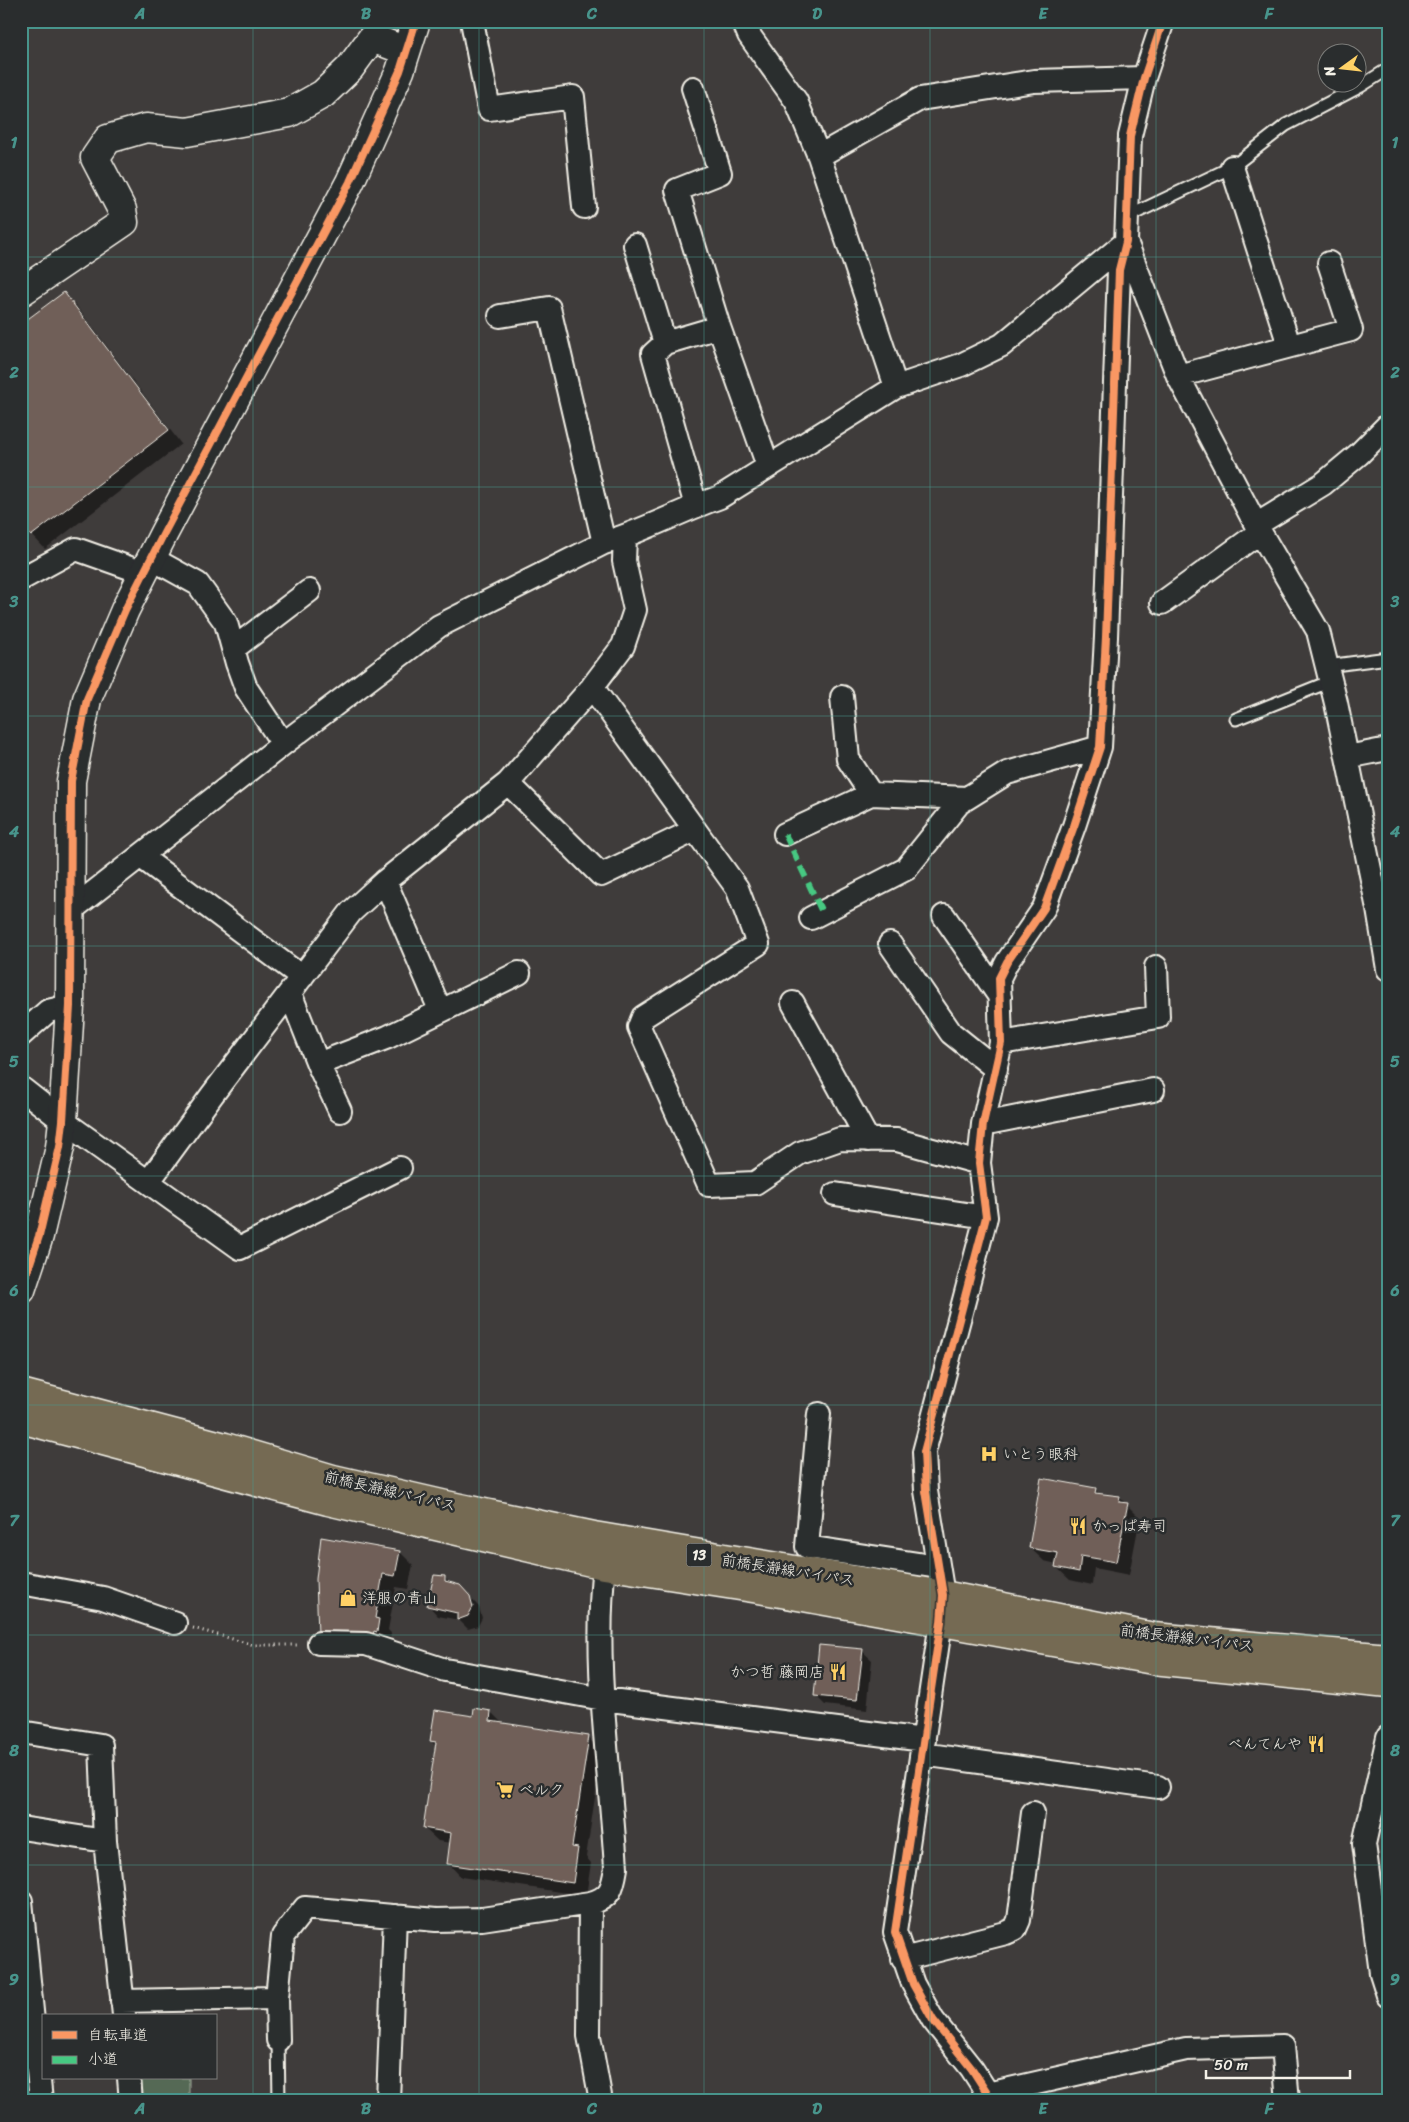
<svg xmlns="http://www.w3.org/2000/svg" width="1409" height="2122" viewBox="0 0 1409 2122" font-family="Sriracha,'Klee One',sans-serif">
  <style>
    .green { fill: #546955; stroke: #a4ad9e }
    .shadow { fill: #0007 }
    .building { fill: #705f59; stroke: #f4f1e8 }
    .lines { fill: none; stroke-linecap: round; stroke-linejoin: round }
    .lane-casing { stroke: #f4f1e8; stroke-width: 15 }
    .street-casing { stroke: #f4f1e8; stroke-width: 26 }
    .secondary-casing { stroke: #f4f1e8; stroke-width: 31 }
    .primary-casing { stroke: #f4f1e8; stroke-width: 31 }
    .path { stroke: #f4f1e8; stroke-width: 3; stroke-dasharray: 1 4; stroke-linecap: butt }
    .lane { stroke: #2a2d2e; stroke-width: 11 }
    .street { stroke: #2a2d2e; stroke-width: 22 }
    .secondary { stroke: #2a2d2e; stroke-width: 28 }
    .primary { stroke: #746b52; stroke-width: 28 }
    .quiet { stroke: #46c982; stroke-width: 6; stroke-dasharray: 12 6; stroke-linecap: butt }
    .cycleway-casing { stroke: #2a2d2e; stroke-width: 11 }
    .cycleway { stroke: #f99763; stroke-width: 8 }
    .grid { fill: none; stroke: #48958c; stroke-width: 1; stroke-opacity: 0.55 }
    .labels { text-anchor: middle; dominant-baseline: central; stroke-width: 5; stroke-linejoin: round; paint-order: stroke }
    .shield { fill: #2a2d2e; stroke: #b7b6b0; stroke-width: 1 }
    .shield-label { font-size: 14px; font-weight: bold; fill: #f4f1e8 }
    .poi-label { font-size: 15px; fill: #f4f1e8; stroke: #2a2d2e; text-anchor: start }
    .street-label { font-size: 15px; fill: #f4f1e8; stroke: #2a2d2e }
    .neatline { fill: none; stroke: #48958c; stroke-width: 2 }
    .grid-label { font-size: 16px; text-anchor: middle; font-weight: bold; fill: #48958c }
  </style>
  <rect width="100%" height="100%" fill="#3f3c3b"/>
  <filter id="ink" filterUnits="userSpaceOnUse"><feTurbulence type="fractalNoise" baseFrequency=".02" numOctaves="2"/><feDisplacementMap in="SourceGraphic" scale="10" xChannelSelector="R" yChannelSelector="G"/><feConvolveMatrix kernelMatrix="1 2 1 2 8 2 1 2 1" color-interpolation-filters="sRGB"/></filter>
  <g filter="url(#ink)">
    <path class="green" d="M138 2078H189V2101H140Z"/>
    <path class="shadow" d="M64 293 77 307 181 444 45 549 32 535Z
      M1095 1489 1100 1495 1119 1497 1140 1518 1129 1575 1094 1568 1092 1585 1070 1580 1056 1567 1057 1564 1044 1561 1030 1548Z
      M322 1538 400 1552 413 1565 408 1589 396 1587 388 1630 391 1633 390 1645 332 1647Z
      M445 1578 451 1584 459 1586 479 1607 482 1618 478 1626 468 1629 459 1620 438 1616 429 1606Z
      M862 1651 872 1660 867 1710 825 1705 815 1695Z
      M491 1712 503 1724 588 1738 602 1751 586 1857 591 1863 586 1896 461 1877 448 1863 451 1843 438 1841 424 1828 436 1746 431 1741 474 1717Z"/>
    <path class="building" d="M64 292 169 430 31 536 21 523V324Z
      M1041 1478 1096 1488 1095 1493 1120 1496 1119 1502 1128 1503 1116 1562 1081 1556 1079 1572 1055 1567 1058 1553 1029 1548Z
      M321 1537 400 1551 395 1576 383 1574 375 1618 379 1619 377 1632 374 1631 373 1635 318 1634 316 1579Z
      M434 1575 445 1576V1581L460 1585 470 1596 473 1607 468 1616 457 1620V1613L427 1606Z
      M819 1645 863 1649 857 1700 814 1696Z
      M474 1708 491 1711 490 1721 589 1736 572 1847 578 1848 573 1883 447 1864 451 1833 423 1828 436 1742 430 1741 435 1710 473 1716Z"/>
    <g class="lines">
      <g class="lane-casing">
        <path id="lane" d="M1127 217 1232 167 1286 125 1361 86 1388 69
          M1327 666 1388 658
          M1236 719 1331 681
          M278 2040 279 2101"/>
      </g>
      <g class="street-casing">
        <path id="street" d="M472 21 489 109 573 97 584 207
          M743 21 749 35 796 101 819 156 896 387
          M693 88 720 173 677 190 719 327 768 466
          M819 156 920 99 1034 81 1144 78
          M1232 167 1289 345
          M1126 242 1178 376 1256 525 1318 631 1336 703 1378 909 1388 969
          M635 245 665 343
          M500 316 549 308 604 543
          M1178 376 1351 330 1329 263
          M696 506 653 354 665 343 719 327
          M1256 525 1323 484 1359 454 1388 425
          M151 558 198 584 226 623 237 663 246 688 283 744
          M21 579 76 549 144 573
          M1162 603 1260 532
          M233 649 309 591
          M592 687 737 888 758 944 643 1017 639 1027 709 1185 755 1183 800 1153 840 1139 897 1140 979 1163
          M842 697 848 759 871 794
          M1347 757 1388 749
          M508 783 601 875 695 830
          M785 834 871 794 967 798
          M140 856 302 977
          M385 881 440 1010
          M70 911 283 744 439 626 604 543C644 531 680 511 720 497L896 387 961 365 1002 345 1126 242
          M944 916 1000 997
          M811 918 906 869 959 803 1007 773 1100 747
          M890 944 951 1033 996 1069
          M290 993 318 1064 340 1111
          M793 1003 868 1140
          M21 1035 48 1011 70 1006
          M1001 1043 1158 1017 1156 967
          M318 1064 388 1037 519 973
          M21 1088 63 1121 240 1248 400 1168
          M983 1124 1153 1090
          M149 1181 212 1095 351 912 385 881 508 783 592 687 623 646 635 610 624 561 625 537
          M835 1194 986 1217
          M819 1414 807 1547 938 1567
          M21 1583 103 1598 175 1623
          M319 1643 366 1644 445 1670 603 1699 924 1740
          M21 1732 101 1745 105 1841 124 2015
          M1388 1737 1364 1844 1381 1973 1388 1995
          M922 1754 1158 1787
          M21 1828 105 1841
          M21 1901 41 2101
          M590 1903 589 2036 601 2101
          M903 1959 1006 1933 1015 1929 1019 1920 1033 1813
          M277 1998 278 2040
          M122 2001 277 1998 283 1936 305 1908 436 1920 482 1919 590 1903C611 1898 613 1887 616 1868 610 1767 593 1665 604 1565
          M129 2078 131 2101
          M988 2094 1186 2049 1283 2046 1288 2101
          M388 2101 395 1916
          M989 2101 988 2094 972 2069 933 2020 913 1984 895 1932 941 1622 943 1595 926 1491 924 1452 986 1217 979 1163 983 1124 1001 1043 999 978 1007 962 1044 908 1074 826 1100 747 1106 637 1119 270 1126 242 1130 136 1144 78 1163 21"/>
      </g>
      <g class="secondary-casing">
        <path id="secondary" d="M21 292 124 222 122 210 95 158 108 139 146 128 187 132 289 113 323 94 350 68 372 38 406 51
          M21 1290 39 1236 60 1147 63 1121 70 1006 71 781 87 699 125 610 164 533 350 182 400 71 416 21"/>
      </g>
      <g class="primary-casing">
        <path id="primary" d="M21 1393 225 1447 333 1479 446 1505 594 1536 943 1595 1154 1637 1388 1658
          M21 1419 328 1501 604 1565 759 1589 1153 1660 1388 1684"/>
      </g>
      <path class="path" d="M193 1628 254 1645H299"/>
      <use href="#lane" class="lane"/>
      <use href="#street" class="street"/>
      <use href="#secondary" class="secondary"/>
      <use href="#primary" class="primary"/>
      <path class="quiet" d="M785 834 822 912"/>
      <g class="cycleway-casing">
        <path id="cycleway" d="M21 1290 39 1236 60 1147 63 1121 70 1006 71 781 87 699 125 610 164 533 350 182 400 71 416 21
          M989 2101 988 2094 972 2069 933 2020 913 1984 895 1932 941 1622 943 1595 926 1491 924 1452 986 1217 979 1163 983 1124 1001 1043 999 978 1007 962 1044 908 1074 826 1100 747 1106 637 1119 270 1126 242 1130 136 1144 78 1163 21"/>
      </g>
      <use href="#cycleway" class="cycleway"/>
    </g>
  </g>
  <path class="grid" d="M253 21V2101M479 21V2101M704 21V2101M930 21V2101M1156 21V2101M21 257H1388M21 487H1388M21 716H1388M21 946H1388M21 1176H1388M21 1405H1388M21 1635H1388M21 1865H1388"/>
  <defs>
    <g id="hospital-bare" transform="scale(1.35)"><path d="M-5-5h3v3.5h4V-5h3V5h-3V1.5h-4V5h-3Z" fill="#ffd166" stroke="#2a2d2e" stroke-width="2.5" paint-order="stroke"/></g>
    <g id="restaurant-bare" transform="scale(1.35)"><path d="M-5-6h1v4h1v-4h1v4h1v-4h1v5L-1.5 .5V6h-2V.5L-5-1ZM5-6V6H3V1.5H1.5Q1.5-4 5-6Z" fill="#ffd166" stroke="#2a2d2e" stroke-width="2.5" paint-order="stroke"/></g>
    <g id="shop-bare" transform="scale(1.35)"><path d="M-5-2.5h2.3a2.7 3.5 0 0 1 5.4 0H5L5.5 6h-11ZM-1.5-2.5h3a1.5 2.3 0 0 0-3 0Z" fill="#ffd166" stroke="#2a2d2e" stroke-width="2.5" paint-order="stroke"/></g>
    <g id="supermarket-bare" transform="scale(1.35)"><path d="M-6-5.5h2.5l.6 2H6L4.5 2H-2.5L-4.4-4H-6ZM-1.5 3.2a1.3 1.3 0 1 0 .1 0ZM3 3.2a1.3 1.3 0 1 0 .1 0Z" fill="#ffd166" stroke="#2a2d2e" stroke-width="2.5" paint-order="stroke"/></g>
  </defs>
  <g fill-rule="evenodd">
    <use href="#hospital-bare" x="989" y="1454"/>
    <use href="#restaurant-bare" x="1078" y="1526"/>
    <use href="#shop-bare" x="348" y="1598"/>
    <use href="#restaurant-bare" x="838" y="1672"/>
    <use href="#restaurant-bare" x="1316" y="1744"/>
    <use href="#supermarket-bare" x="505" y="1790"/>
  </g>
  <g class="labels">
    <rect class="shield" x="686.5" y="1543.5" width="25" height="23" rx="4"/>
    <g class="shield-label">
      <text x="699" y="1555">13</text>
    </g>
    <g class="poi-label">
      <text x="1003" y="1454">いとう眼科</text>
      <text x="1092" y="1526">かっぱ寿司</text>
      <text x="362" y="1598">洋服の青山</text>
      <text x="824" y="1672" text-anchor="end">かつ哲 藤岡店</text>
      <text x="1302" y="1744" text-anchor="end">べんてんや</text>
      <text x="519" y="1790">ベルク</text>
    </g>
    <g class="street-label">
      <text transform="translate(390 1491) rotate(13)">前橋長瀞線バイパス</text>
      <text transform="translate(788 1570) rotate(9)">前橋長瀞線バイパス</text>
      <text transform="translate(1187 1638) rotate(7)">前橋長瀞線バイパス</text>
    </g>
  </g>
  <rect width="1409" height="2122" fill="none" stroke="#2a2d2e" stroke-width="55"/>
  <rect x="42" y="2014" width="175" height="65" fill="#2a2d2e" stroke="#7b7b78"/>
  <rect x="52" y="2031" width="25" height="8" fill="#f99763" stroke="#7b7b78"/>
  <text x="88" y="2040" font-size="15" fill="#f4f1e8">自転車道</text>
  <rect x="52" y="2056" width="25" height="8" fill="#46c982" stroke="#7b7b78"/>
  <text x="88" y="2064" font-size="15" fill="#f4f1e8">小道</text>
  <g transform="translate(1342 68) rotate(255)"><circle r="24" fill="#2a2d2e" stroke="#7b7b78"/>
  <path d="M0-4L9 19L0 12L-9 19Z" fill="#ffd166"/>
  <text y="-8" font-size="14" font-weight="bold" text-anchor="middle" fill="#f4f1e8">N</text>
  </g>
  <path d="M1206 2070v8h144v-8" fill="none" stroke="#f4f1e8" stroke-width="2.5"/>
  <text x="1214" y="2070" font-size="15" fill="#f4f1e8" stroke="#2a2d2e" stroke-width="4" paint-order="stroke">50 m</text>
  <rect x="28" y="28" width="1354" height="2066" class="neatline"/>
  <g class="grid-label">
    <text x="140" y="19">A</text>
    <text x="366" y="19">B</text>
    <text x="592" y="19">C</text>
    <text x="817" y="19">D</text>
    <text x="1043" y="19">E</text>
    <text x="1269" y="19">F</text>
    <text x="14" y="148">1</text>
    <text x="1395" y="148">1</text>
    <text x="14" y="378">2</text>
    <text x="1395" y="378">2</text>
    <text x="14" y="607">3</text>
    <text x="1395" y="607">3</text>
    <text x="14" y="837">4</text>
    <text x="1395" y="837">4</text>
    <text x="14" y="1067">5</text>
    <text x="1395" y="1067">5</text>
    <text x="14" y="1296">6</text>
    <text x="1395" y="1296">6</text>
    <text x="14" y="1526">7</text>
    <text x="1395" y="1526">7</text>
    <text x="14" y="1756">8</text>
    <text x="1395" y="1756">8</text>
    <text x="14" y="1985">9</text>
    <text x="1395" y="1985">9</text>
    <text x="140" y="2114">A</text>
    <text x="366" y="2114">B</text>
    <text x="592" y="2114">C</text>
    <text x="817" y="2114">D</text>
    <text x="1043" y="2114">E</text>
    <text x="1269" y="2114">F</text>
  </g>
</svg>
